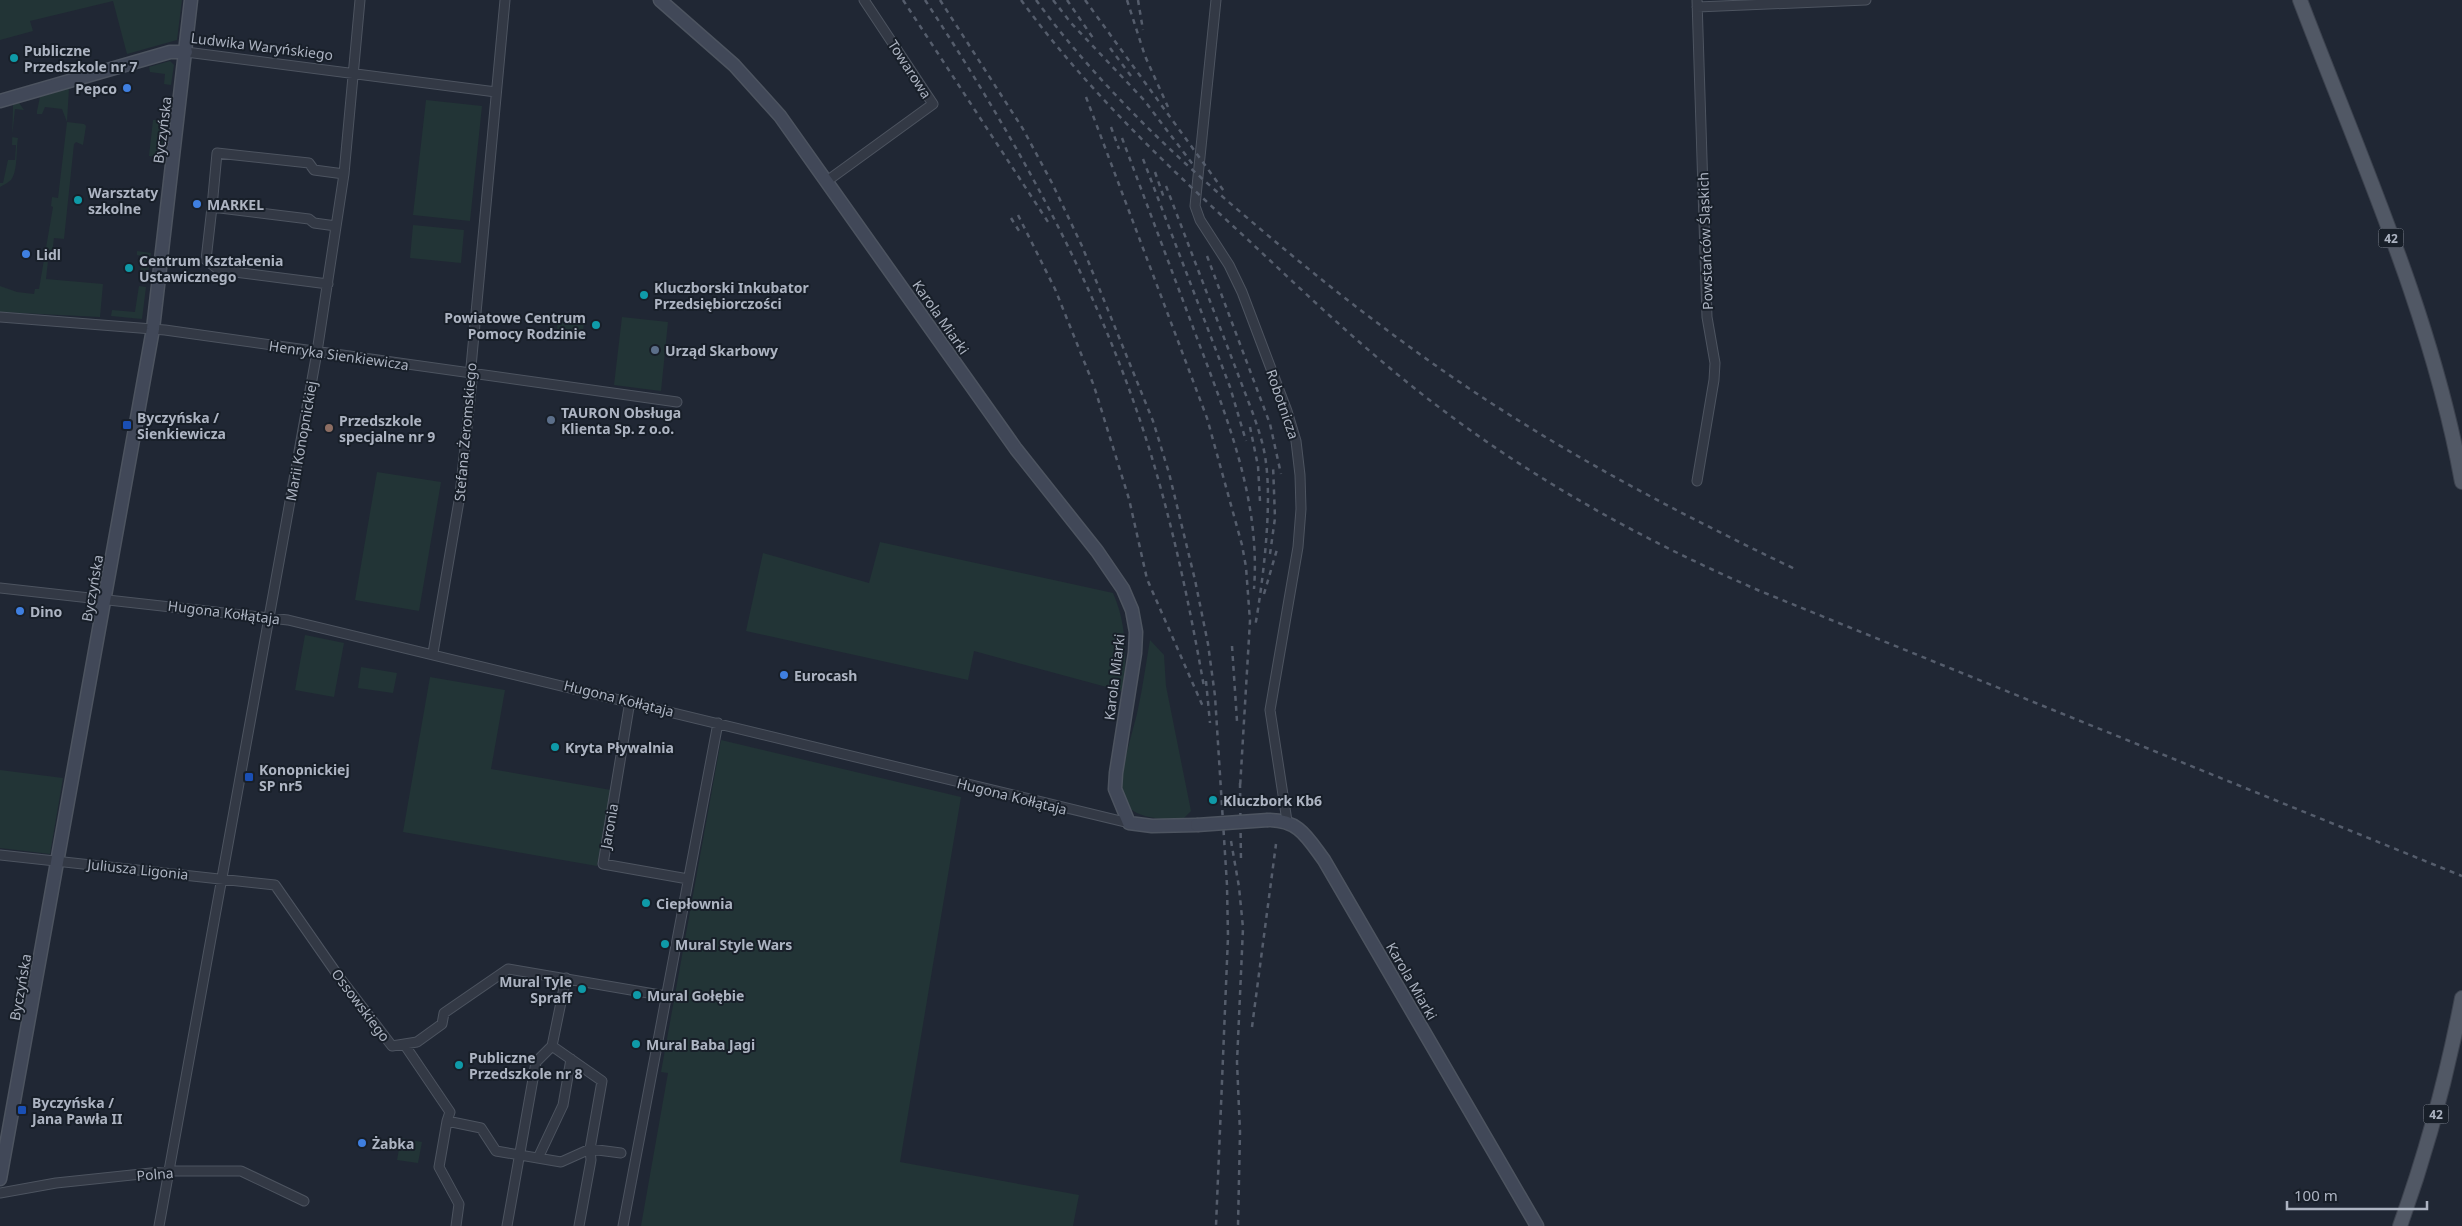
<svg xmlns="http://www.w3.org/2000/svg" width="2462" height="1226" viewBox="0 0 2462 1226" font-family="'Noto Sans',sans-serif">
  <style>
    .green { fill: #223436 }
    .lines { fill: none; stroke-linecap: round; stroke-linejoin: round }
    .street-casing { stroke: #4d5460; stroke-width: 11 }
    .secondary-casing { stroke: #4d5460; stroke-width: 15 }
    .primary-casing { stroke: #3c424e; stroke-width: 16 }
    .street { stroke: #333945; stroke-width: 9 }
    .secondary { stroke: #414858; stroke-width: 12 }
    .primary { stroke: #515865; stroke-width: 14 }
    .rail { stroke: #555d6c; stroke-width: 2.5; stroke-dasharray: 5 5; stroke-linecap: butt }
    .secondary-bridge-casing { stroke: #4d5460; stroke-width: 15; stroke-linecap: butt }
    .secondary-bridge { stroke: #414858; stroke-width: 12 }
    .culture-dot { fill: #0f9aa8; stroke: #181f29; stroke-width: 2 }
    .shop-dot { fill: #3f7fe0; stroke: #181f29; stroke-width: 2 }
    .service-dot { fill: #5c6f8a; stroke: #181f29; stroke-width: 2 }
    .transit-dot { fill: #1a4fb4; stroke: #181f29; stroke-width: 2 }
    .education-dot { fill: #8d6e63; stroke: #181f29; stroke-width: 2 }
    .labels { text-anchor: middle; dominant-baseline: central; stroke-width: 4; stroke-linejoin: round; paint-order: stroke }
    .shield { fill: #181f29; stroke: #808794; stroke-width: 1 }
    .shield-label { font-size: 12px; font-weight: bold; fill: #adb4c2 }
    .street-label { font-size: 14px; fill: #adb4c2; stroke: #181f29 }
    .poi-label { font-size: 14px; font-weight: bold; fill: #adb4c2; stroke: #181f29; text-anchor: start }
  </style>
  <rect width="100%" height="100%" fill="#202734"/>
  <path class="green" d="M0 0H182L177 40 127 54 113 1 30 21 33 31 0 40Z
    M170 61 174 65 171 85 164 84 165 74 150 72 149 67Z
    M69 88 67 122 84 124 86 126 83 145 76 142 74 144 64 239 54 238 51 261H48L46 279 103 284 100 317 0 312V286L17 292 34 294 35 289H39L53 207 51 206 52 197 58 198 67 122 62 109 45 107 42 114H37V111L40 97Z
    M426 100 482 106 470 221 413 215Z
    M19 103 24 110 15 109 12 137 18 138C16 149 18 171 11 180 8 183 3 185 0 187V183H3L8 160H15L16 145H12L13 105Z
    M161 110 168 111 162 157 149 156 153 120H160Z
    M413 225 464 230 461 263 410 258Z
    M137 251 151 253 147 282 139 281 142 256 137 255Z
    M139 286 146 287 142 319 111 316 112 310 135 312Z
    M622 317 668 322 661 391 614 385Z
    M558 318 584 321 583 332H559L557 330Z
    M377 472 441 482 419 611 355 600Z
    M880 542 1113 593C1128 627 1125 656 1125 692L974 651 968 680 746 631 763 553 869 583Z
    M305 635 344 643 334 697 295 690Z
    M1150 640 1164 655 1166 686 1191 811 1182 820C1164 819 1132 820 1123 799 1116 781 1134 729 1138 709 1143 686 1146 663 1150 640Z
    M361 667 397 673 393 693 358 688Z
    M430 677 505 690 491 769 611 790 597 866 403 832Z
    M721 740 961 797 900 1162 1079 1195 1073 1226H641L668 1073 661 1072Z
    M0 770 63 778 50 854 0 848Z
    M401 1138 422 1142 418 1163 397 1160Z"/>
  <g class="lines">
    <g class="street-casing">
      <path id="street" d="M1216 0 1195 206 1200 220 1229 265 1242 292 1287 411 1296 441 1300 475 1301 509 1298 547 1270 710 1287 821
        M1697 0 1707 317 1715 363 1714 380 1697 481
        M1697 7 1866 0
        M186 52 496 92
        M827 181 933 104 864 0
        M212 207 206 260 219 270 328 284
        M336 226 314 223 309 219 212 207 217 153 309 163 314 170 344 174
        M0 317 165 330 677 402
        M0 588 288 620 1129 823
        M433 653 460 495 472 380 471 367 505 0
        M630 701 603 864 688 879
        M0 855 275 885 337 974 392 1046 417 1042 442 1024 444 1013 508 969 666 996
        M566 978 552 1046 602 1081 590 1149 621 1153
        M404 1044 450 1112 447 1121 481 1128 496 1151 561 1162 590 1149 591 1160 579 1226
        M447 1121 439 1167 459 1204 456 1226
        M538 1158 563 1105 571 1059
        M0 1193 56 1183 170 1171H241L304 1201
        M159 1226 317 352 344 174 360 0
        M507 1226 536 1062 552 1046
        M623 1226 718 723"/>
    </g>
    <g class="secondary-casing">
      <path id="secondary" d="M660 0 734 65 780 116 1016 449 1097 551 1123 589 1132 610 1136 632 1135 653 1116 773 1115 789 1129 823 1152 826 1197 825
        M0 101 170 52H186
        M1268 820C1299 820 1307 837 1324 860L1537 1226
        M0 1179 153 329 191 0"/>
    </g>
    <g class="primary-casing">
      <path id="primary" d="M2300 0C2360 158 2432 315 2462 482
        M2400 1226C2427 1151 2447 1076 2462 998"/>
    </g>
    <use href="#street" class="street"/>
    <use href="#secondary" class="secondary"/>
    <use href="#primary" class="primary"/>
    <path class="rail" d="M903 0 1050 225
      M925 0C1017 140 1099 287 1149 448 1173 526 1190 607 1204 687
      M940 0 1023 129 1052 183 1082 246 1153 421 1169 473 1195 580 1208 644 1215 696 1227 885 1228 937 1216 1226
      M1021 0C1086 89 1164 163 1245 237 1308 296 1371 356 1440 408 1539 483 1647 542 1760 591L2462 876
      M1036 0C1099 86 1176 158 1258 227 1344 300 1433 368 1529 427 1615 480 1705 526 1797 570
      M1053 0 1071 23 1144 100 1194 166
      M1067 0 1093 38
      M1085 0 1226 194
      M1127 0 1145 56 1168 107
      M1138 0 1143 30
      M1110 48 1134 80
      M1086 97 1207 418 1242 545 1246 567 1250 621 1240 788
      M1111 127 1119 149
      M1122 138C1146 202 1170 266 1194 330 1225 413 1261 498 1254 589
      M1143 159 1230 387 1246 441
      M1155 172 1164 198
      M1166 186 1252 411C1258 428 1264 445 1266 463 1272 508 1263 582 1255 627
      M1018 215 1055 289 1094 386 1129 499 1147 579 1204 709
      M1011 218 1021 234
      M1207 256 1270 424 1281 474
      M1250 427 1258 466 1260 501
      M1270 554 1275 518 1273 465
      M1264 594 1278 546
      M1232 646 1237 721
      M1206 681 1210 723
      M1240 783 1241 863
      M1231 841 1239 887 1243 928 1237 1062 1240 1132 1238 1226
      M1252 1027 1276 844"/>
    <g class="secondary-bridge-casing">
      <path id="secondary-bridge" d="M1197 825 1268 820"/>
    </g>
    <use href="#secondary-bridge" class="secondary-bridge"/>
  </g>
  <g class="culture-dot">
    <circle cx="14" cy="58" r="5"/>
    <circle cx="78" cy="200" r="5"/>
    <circle cx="129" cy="268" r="5"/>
    <circle cx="644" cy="295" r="5"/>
    <circle cx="596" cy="325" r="5"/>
    <circle cx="555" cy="747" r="5"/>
    <circle cx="1213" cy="800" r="5"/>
    <circle cx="646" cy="903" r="5"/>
    <circle cx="665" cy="944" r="5"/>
    <circle cx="582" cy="989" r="5"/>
    <circle cx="637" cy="995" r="5"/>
    <circle cx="636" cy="1044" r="5"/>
    <circle cx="459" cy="1065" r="5"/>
  </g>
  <g class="shop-dot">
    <circle cx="127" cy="88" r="5"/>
    <circle cx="197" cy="204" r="5"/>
    <circle cx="26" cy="254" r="5"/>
    <circle cx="20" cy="611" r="5"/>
    <circle cx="784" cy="675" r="5"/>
    <circle cx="362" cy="1143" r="5"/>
  </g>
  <g class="service-dot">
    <circle cx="655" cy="350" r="5"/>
    <circle cx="551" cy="420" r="5"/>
  </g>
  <g class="transit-dot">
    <rect x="122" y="420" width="10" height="10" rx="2.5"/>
    <rect x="244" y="772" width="10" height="10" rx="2.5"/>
    <rect x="17" y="1105" width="10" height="10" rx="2.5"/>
  </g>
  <circle class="education-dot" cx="329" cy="428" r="5"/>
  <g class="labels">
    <g class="shield">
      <rect x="2378.5" y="228.5" width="25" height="19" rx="4"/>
      <rect x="2423.5" y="1104.5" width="25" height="19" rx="4"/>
    </g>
    <g class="shield-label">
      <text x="2391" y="238">42</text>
      <text x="2436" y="1114">42</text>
    </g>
    <g class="street-label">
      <text transform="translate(262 46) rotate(7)">Ludwika Waryńskiego</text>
      <text transform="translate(910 69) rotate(57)">Towarowa</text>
      <text transform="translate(162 130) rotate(-83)">Byczyńska</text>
      <text transform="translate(1705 241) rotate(-92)">Powstańców Śląskich</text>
      <text transform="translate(941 317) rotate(55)">Karola Miarki</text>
      <text transform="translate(339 355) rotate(8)">Henryka Sienkiewicza</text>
      <text transform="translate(1283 404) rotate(71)">Robotnicza</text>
      <text transform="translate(465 432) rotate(-85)">Stefana Żeromskiego</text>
      <text transform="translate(301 441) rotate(-80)">Marii Konopnickiej</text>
      <text transform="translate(92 588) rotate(-80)">Byczyńska</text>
      <text transform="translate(224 612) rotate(7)">Hugona Kołłątaja</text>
      <text transform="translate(1114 677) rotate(-83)">Karola Miarki</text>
      <text transform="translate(619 698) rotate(14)">Hugona Kołłątaja</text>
      <text transform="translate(1012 796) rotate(14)">Hugona Kołłątaja</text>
      <text transform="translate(609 826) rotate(-80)">Jaronia</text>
      <text transform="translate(138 869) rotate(6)">Juliusza Ligonia</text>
      <text transform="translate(1412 981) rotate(60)">Karola Miarki</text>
      <text transform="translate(20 987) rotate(-80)">Byczyńska</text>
      <text transform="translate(361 1005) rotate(53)">Ossowskiego</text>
      <text transform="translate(155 1174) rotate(-5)">Polna</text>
    </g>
    <g class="poi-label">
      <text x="24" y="50">Publiczne<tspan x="24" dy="16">Przedszkole nr 7</tspan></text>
      <text x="117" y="88" text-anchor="end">Pepco</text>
      <text x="88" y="192">Warsztaty<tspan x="88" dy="16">szkolne</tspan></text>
      <text x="207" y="204">MARKEL</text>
      <text x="36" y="254">Lidl</text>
      <text x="139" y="260">Centrum Kształcenia<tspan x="139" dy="16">Ustawicznego</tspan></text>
      <text x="654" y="287">Kluczborski Inkubator<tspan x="654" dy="16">Przedsiębiorczości</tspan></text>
      <text x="586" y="317" text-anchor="end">Powiatowe Centrum<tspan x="586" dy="16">Pomocy Rodzinie</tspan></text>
      <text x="665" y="350">Urząd Skarbowy</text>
      <text x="561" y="412">TAURON Obsługa<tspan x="561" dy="16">Klienta Sp. z o.o.</tspan></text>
      <text x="137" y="417">Byczyńska /<tspan x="137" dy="16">Sienkiewicza</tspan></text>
      <text x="339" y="420">Przedszkole<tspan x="339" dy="16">specjalne nr 9</tspan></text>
      <text x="30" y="611">Dino</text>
      <text x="794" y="675">Eurocash</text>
      <text x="565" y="747">Kryta Pływalnia</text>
      <text x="259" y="769">Konopnickiej<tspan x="259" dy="16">SP nr5</tspan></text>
      <text x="1223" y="800">Kluczbork Kb6</text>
      <text x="656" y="903">Ciepłownia</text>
      <text x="675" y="944">Mural Style Wars</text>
      <text x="572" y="981" text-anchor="end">Mural Tyle<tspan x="572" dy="16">Spraff</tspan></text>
      <text x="647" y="995">Mural Gołębie</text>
      <text x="646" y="1044">Mural Baba Jagi</text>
      <text x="469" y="1057">Publiczne<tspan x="469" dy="16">Przedszkole nr 8</tspan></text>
      <text x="32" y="1102">Byczyńska /<tspan x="32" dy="16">Jana Pawła II</tspan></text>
      <text x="372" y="1143">Żabka</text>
    </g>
  </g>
  <path d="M2287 1201v8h140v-8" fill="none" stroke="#adb4c2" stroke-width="2.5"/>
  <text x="2294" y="1201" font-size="15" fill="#adb4c2" stroke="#181f29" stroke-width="4" paint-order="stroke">100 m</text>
</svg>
